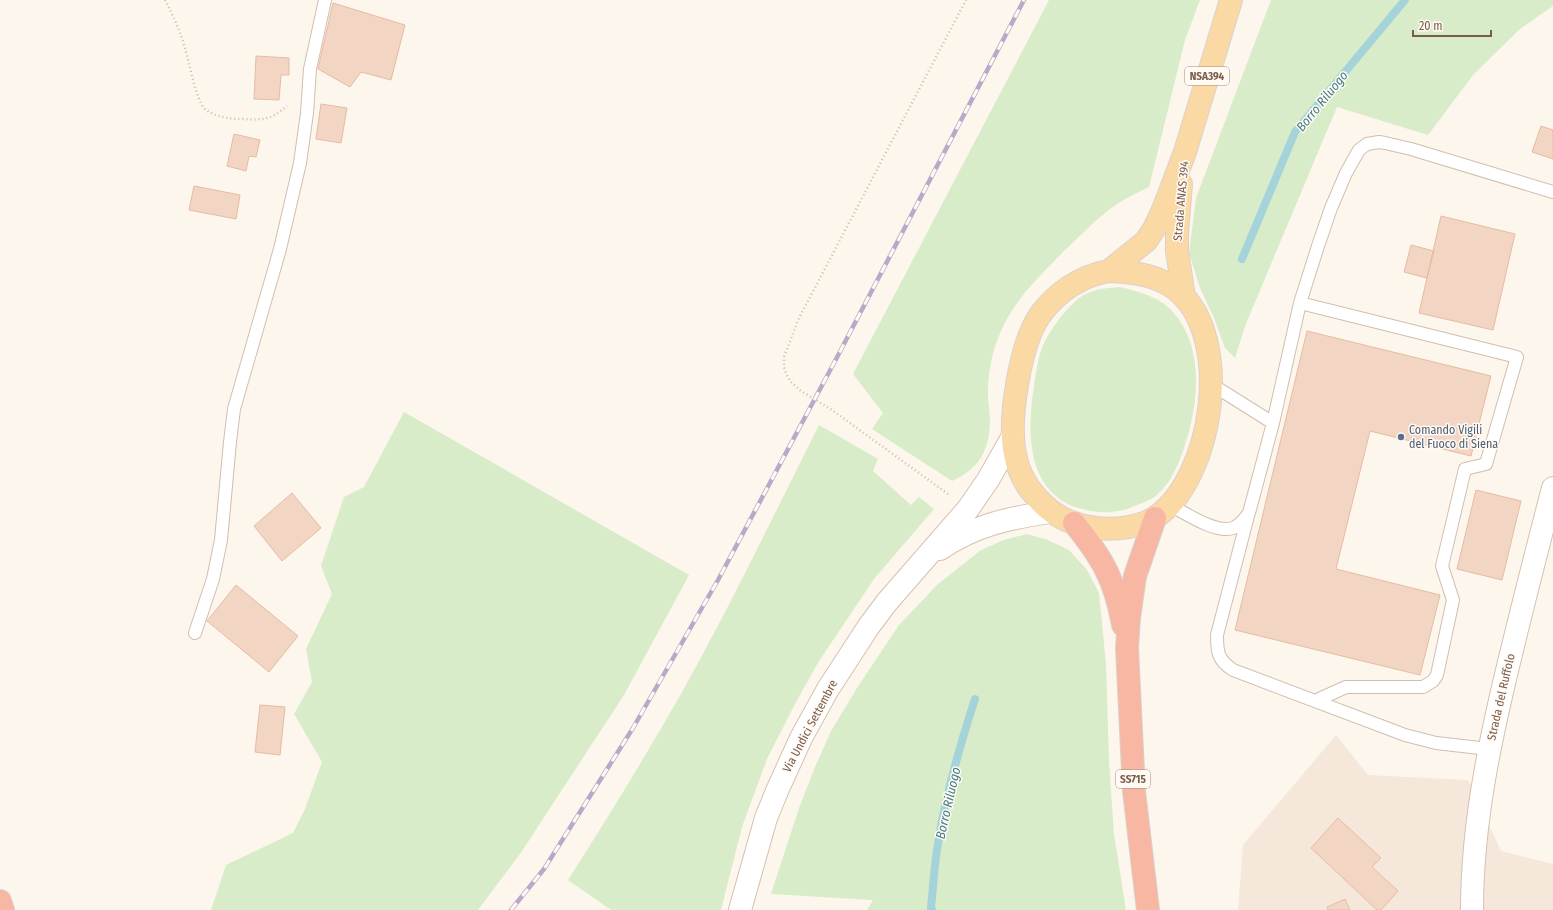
<svg xmlns="http://www.w3.org/2000/svg" width="1553" height="910" viewBox="0 0 1553 910" font-family="'Fira Sans Condensed',sans-serif">
  <style>
    .residential { fill: #f5e8da }
    .green { fill: #d8ecc9 }
    .lines { fill: none; stroke-linecap: round; stroke-linejoin: round }
    .stream { stroke: #a5d3da; stroke-width: 8 }
    .building { fill: #f3d5c3; stroke: #e6bba3 }
    .lane-casing { stroke: #d1beb0; stroke-width: 14 }
    .secondary-casing { stroke: #d6c0b0; stroke-width: 24 }
    .primary-casing { stroke: #dad1cd; stroke-width: 24 }
    .highway-casing { stroke: #dad1cd; stroke-width: 24 }
    .path { stroke: #d9b8a5; stroke-width: 2.5; stroke-dasharray: 1 3; stroke-linecap: butt }
    .lane { stroke: #fff; stroke-width: 12 }
    .secondary { stroke: #fff; stroke-width: 22 }
    .primary { stroke: #fbd9a5; stroke-width: 22 }
    .highway { stroke: #f7b7a3; stroke-width: 22 }
    .rail-casing { stroke: #b9a8c9; stroke-width: 4.5 }
    .rail { stroke: #fffaf3; stroke-width: 3; stroke-dasharray: 9; stroke-linecap: butt }
    .service-dot { fill: #5c6f8a; stroke: #fffaf3; stroke-width: 1.5 }
    .labels { text-anchor: middle; dominant-baseline: central; stroke-width: 3; stroke-linejoin: round; paint-order: stroke }
    .shield { fill: #fffaf3; stroke: #a28b7f; stroke-width: 1 }
    .shield-label { font-size: 11px; font-weight: bold; fill: #7a5c4d }
    .street-label { font-size: 12px; fill: #7a5c4d; stroke: #fffaf3 }
    .service-label { font-size: 12px; fill: #4e5e75; stroke: #fffaf3; text-anchor: start }
    .water-label { font-size: 13px; font-style: italic; fill: #437c86; stroke: #fffaf3 }
  </style>
  <rect width="100%" height="100%" fill="#fdf6ec"/>
  <path class="residential" d="M1336 735 1368 775 1468 780 1501 851 1553 864V910H1238L1243 845Z"/>
  <path class="green" d="M1049 0H1200L1185 40 1149 187C1134 194 1118 202 1105 213 1090 225 1077 239 1063 252 1040 276 1017 297 1003 327 994 344 989 367 988 386 987 398 990 410 990 422 989 451 979 469 952 481L872 429 883 413 853 374Z
    M1271 0H1553V6L1520 29 1473 75 1428 135 1337 107 1245 326 1235 358 1225 348 1214 318 1200 288 1189 253 1196 198Z
    M1120 287C1136 291 1157 296 1169 308 1206 344 1199 404 1184 448 1179 464 1171 482 1158 494 1151 501 1136 505 1127 509 1113 513 1100 513 1086 510 1027 498 1026 435 1034 386 1036 372 1038 356 1044 343 1052 327 1065 310 1079 298 1091 289 1106 288 1120 287Z
    M404 412 689 575 624 695 520 854 478 910H211L226 865 293 833 305 809 322 762 294 714 312 682 306 649 332 594 321 566 344 497 364 487Z
    M819 425 878 459 873 471 911 505 919 497 934 509 874 579 819 661 795 704 767 759 742 827 721 910H611L568 880C607 819 645 757 681 694 730 606 774 515 819 425Z
    M1027 534 1048 540 1069 550 1087 570 1099 593 1106 664 1109 762 1114 834 1126 910H867L873 900 771 894 799 808 815 767 831 731 857 688 899 625 938 584 981 550 1004 540Z"/>
  <g class="lines">
    <path class="stream" d="M1242 259 1295 132 1405 0
      M932 910 931 908C933 889 934 869 937 850 944 801 960 745 975 699"/>
  </g>
  <path class="building" d="M333 3 405 25 391 80 361 72 350 87 318 69Z
    M256 56 289 58V75H281L279 100 254 99Z
    M321 104 347 108 341 143 316 139Z
    M1541 126 1553 130V159L1532 152Z
    M234 134 260 140 256 157 249 156 246 171 227 166Z
    M194 186 240 195 236 219 189 210Z
    M1441 216 1515 234 1493 330 1419 313Z
    M1411 245 1434 251 1427 278 1404 272Z
    M1307 331 1491 376 1471 456 1370 431 1336 569 1440 595 1420 675 1235 630Z
    M1476 490 1521 501 1502 580 1457 569Z
    M292 493 321 528 282 561 254 526Z
    M236 585 298 636 269 672 207 621Z
    M260 705 285 707 280 755 255 752Z
    M1338 818 1381 858 1372 867 1398 891 1381 910H1377L1311 848Z
    M1345 899 1350 910H1328L1327 907Z"/>
  <g class="lines">
    <g class="lane-casing">
      <path id="lane" d="M1300 303 1517 357 1486 464 1465 469 1442 566 1453 600 1437 675 1433 681 1423 687H1346L1317 700
        M1211 384 1273 423
        M1170 505C1185 513 1216 534 1233 528 1241 525 1244 519 1249 513L1273 423 1300 303 1318 246 1331 208 1346 173 1359 150 1367 144 1379 142 1385 143 1411 149 1553 192
        M1248 516 1217 635C1217 653 1218 660 1233 670L1405 735 1436 743 1489 749
        M195 633 213 579 221 540 230 442 234 409 280 249 300 163 307 113 310 69 325 0"/>
    </g>
    <g class="secondary-casing">
      <path id="secondary" d="M940 549C975 525 1009 518 1050 512
        M740 910 766 818 777 791 801 738 828 689 869 626 887 602 968 509 988 480 1013 436
        M1472 910C1472 822 1491 735 1512 650 1525 596 1539 542 1553 488"/>
    </g>
    <g class="primary-casing">
      <path id="primary" d="M1181 184 1177 234V251L1184 297
        M1109 271C1133 272 1159 275 1178 291 1234 339 1213 478 1156 517 1139 528 1115 530 1096 528 1065 524 1047 512 1029 488 1022 478 1017 466 1015 454 1008 420 1020 344 1040 315 1057 292 1081 276 1109 271Z
        M1109 271 1146 241 1154 229 1163 210 1185 152 1231 0"/>
    </g>
    <g class="highway-casing">
      <path id="highway" d="M1074 523C1103 559 1115 580 1123 625
        M0 901 3 910
        M1148 910 1134 791 1127 648 1129 618 1135 576 1155 518"/>
    </g>
    <path class="path" d="M165 0C173 15 180 31 185 48 189 61 196 101 205 109 215 117 230 119 243 119 265 120 270 120 287 106
      M948 494 832 410 801 391 791 382 786 374 784 366V357L798 320 966 0"/>
    <use href="#lane" class="lane"/>
    <use href="#secondary" class="secondary"/>
    <use href="#primary" class="primary"/>
    <use href="#highway" class="highway"/>
    <g class="rail-casing">
      <path id="rail" d="M511 910 544 869 633 728 718 580 834 363 1024 0"/>
    </g>
    <use href="#rail" class="rail"/>
  </g>
  <circle class="service-dot" cx="1401" cy="437" r="4"/>
  <g class="labels">
    <g class="shield">
      <rect x="1185" y="67" width="44" height="18" rx="3"/>
      <rect x="1116" y="770" width="34" height="18" rx="3"/>
    </g>
    <g class="shield-label">
      <text x="1207" y="76">NSA394</text>
      <text x="1133" y="779">SS715</text>
    </g>
    <g class="street-label">
      <text transform="translate(1181 201) rotate(-85)">Strada ANAS 394</text>
      <text transform="translate(1501 697) rotate(-77)">Strada del Ruffolo</text>
      <text transform="translate(810 726) rotate(-62)">Via Undici Settembre</text>
    </g>
    <g class="service-label">
      <text x="1409" y="430">Comando Vigili<tspan x="1409" dy="14">del Fuoco di Siena</tspan></text>
    </g>
    <g class="water-label">
      <text transform="translate(1322 101) rotate(-51)">Borro Riluogo</text>
      <text transform="translate(948 803) rotate(-77)">Borro Riluogo</text>
    </g>
  </g>
  <path d="M1413 30v6h78v-6" fill="none" stroke="#7a5c4d" stroke-width="2"/>
  <text x="1419" y="30" font-size="12" fill="#7a5c4d" stroke="#fffaf3" stroke-width="3" paint-order="stroke">20 m</text>
</svg>
